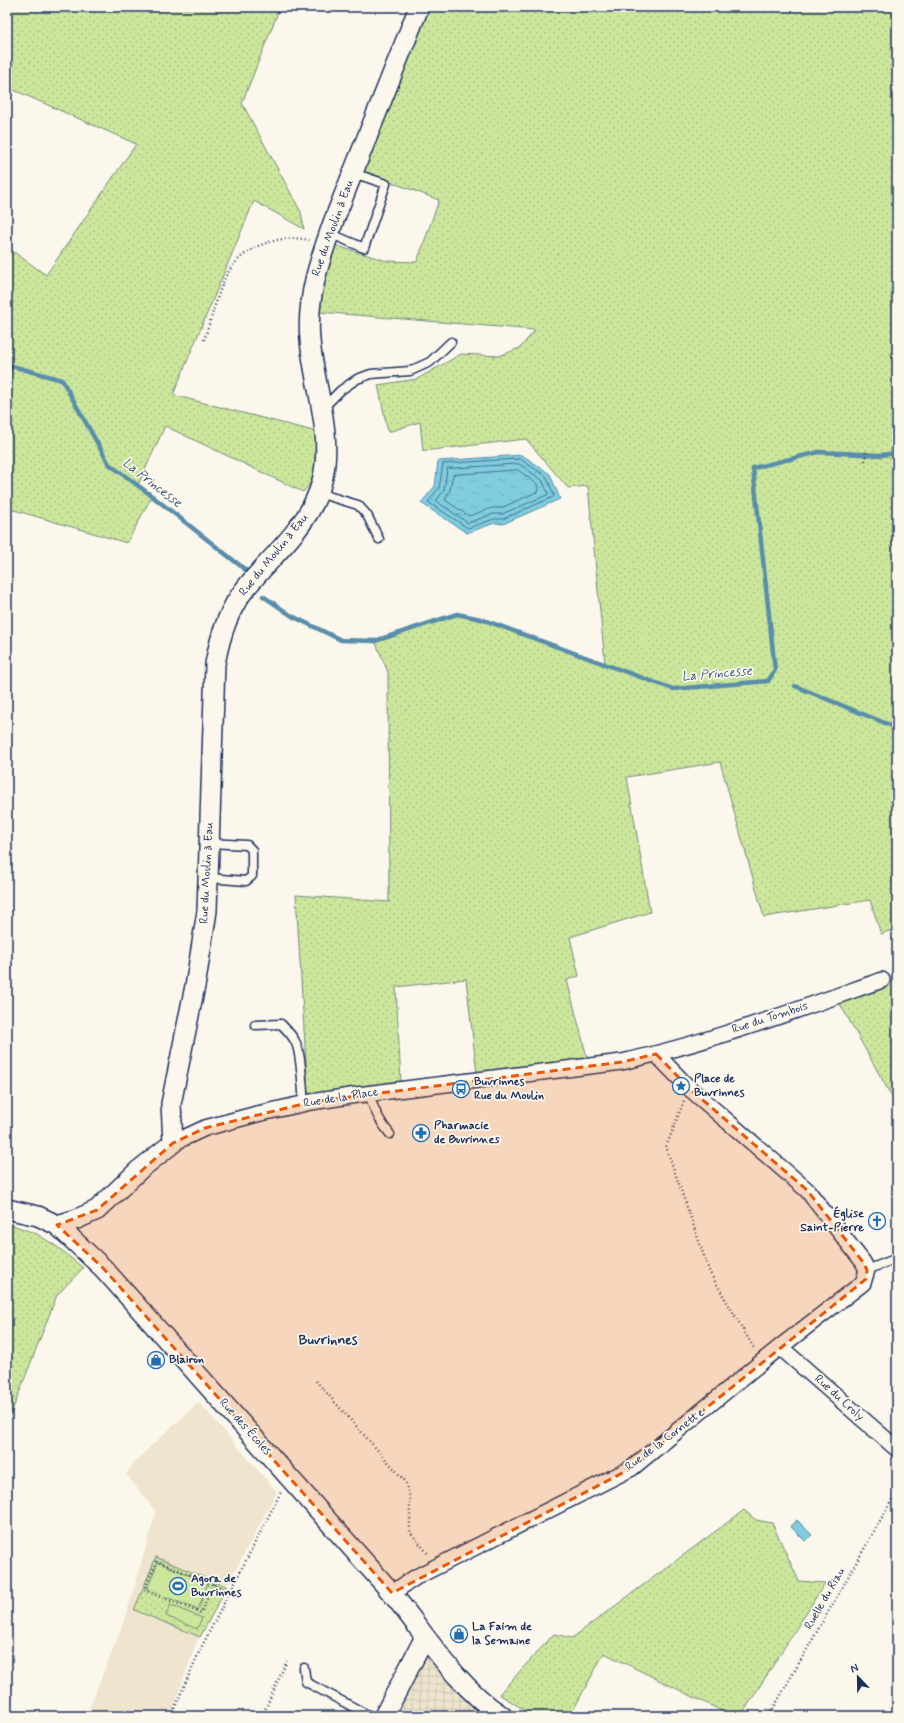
<svg xmlns="http://www.w3.org/2000/svg" width="904" height="1723" viewBox="0 0 904 1723" font-family="Mynerve,sans-serif">
  <style>
    .built { fill: #efe5ce }
    .industrial { fill: url(#industrial-grid) }
    .grass { fill: url(#grass-dots); stroke: #748a7d }
    .pitch { fill: #cce69c; stroke: #748a7d }
    .water { fill: url(#water-ripples); stroke: #588eab }
    .lines { fill: none; stroke-linecap: round; stroke-linejoin: round }
    .shore { stroke: #436e92; stroke-width: 1 }
    .stream { stroke: #588eab; stroke-width: 4.5 }
    .service-casing { stroke: #1b2f5e; stroke-width: 11 }
    .minor-casing { stroke: #1b2f5e; stroke-width: 18 }
    .tertiary-casing { stroke: #1b2f5e; stroke-width: 22 }
    .path { stroke: #1b2f5e; stroke-width: 2.5; stroke-dasharray: 1 3; stroke-linecap: butt }
    .service { stroke: #fbf7ec; stroke-width: 8 }
    .minor { stroke: #fbf7ec; stroke-width: 15 }
    .tertiary { stroke: #fbf7ec; stroke-width: 19 }
    .marked { fill: #e8590c; fill-opacity: 0.2; stroke: #e8590c; stroke-width: 3; stroke-dasharray: 8 5; stroke-linejoin: round }
    .labels { text-anchor: middle; dominant-baseline: central; stroke-width: 3.5; stroke-linejoin: round; paint-order: stroke }
    .street-label { font-size: 12px; fill: #1b2f5e; stroke: #fbf7ec }
    .poi-label { font-size: 12px; font-weight: bold; fill: #1b2f5e; stroke: #fbf7ec; text-anchor: start }
    .water-label { font-size: 13px; font-style: italic; fill: #34567e; stroke: #fbf7ec }
    .quarter-label { font-size: 14px; font-weight: bold; fill: #1b2f5e; stroke: #fbf7ec }
  </style>
  <defs>
    <pattern id="industrial-grid" width="8" height="8" patternUnits="userSpaceOnUse"><rect width="8" height="8" fill="#efe5ce"/><path d="M0 4h8M4 0v8" fill="none" stroke="#ccc5b3"/></pattern>
    <pattern id="grass-dots" width="8" height="8" patternUnits="userSpaceOnUse"><rect width="8" height="8" fill="#cce69c"/><path d="M2 2h.1M6 6h.1" fill="none" stroke="#afc689" stroke-width="1.8" stroke-linecap="round"/></pattern>
    <pattern id="water-ripples" width="26" height="14" patternUnits="userSpaceOnUse"><rect width="26" height="14" fill="#80cddf"/><path d="M2 4q2-2 4 0t4 0M15 11q2-2 4 0t4 0" fill="none" stroke="#6eb0c2"/></pattern>
  </defs>
  <rect width="100%" height="100%" fill="#fbf7ec"/>
  <filter id="ink" filterUnits="userSpaceOnUse"><feTurbulence type="fractalNoise" baseFrequency=".025" numOctaves="2"/><feDisplacementMap in="SourceGraphic" scale="8" xChannelSelector="R" yChannelSelector="G"/><feConvolveMatrix kernelMatrix="1 2 1 2 8 2 1 2 1" color-interpolation-filters="sRGB"/></filter>
  <g filter="url(#ink)">
    <path class="built" d="M199 1402 277 1492 197 1642 170 1716H107L89 1709 126 1616 156 1512 126 1474 135 1461Z"/>
    <path class="industrial" d="M425 1647 479 1711 487 1716H387Z"/>
    <path class="grass" d="M14 7H280L242 103 301 212 304 229 254 201 173 395 317 432 316 470 313 480 303 492 165 426 138 485 152 496 127 543 7 508V247L46 275 136 144 7 87V29Z
      M425 7H897V928L881 934 870 900 764 917 720 762 627 777 650 912 570 937 579 976 567 980 588 1061 477 1074 466 979 396 987 401 1082 308 1096 296 895 389 902 388 672 375 641 457 614 481 619 605 663 588 486 568 488 526 439 423 451 420 422 388 432 378 385 417 379 461 354 499 356 520 348 535 330 319 312 321 283 334 245 387 261 417 262 439 200 361 171Z
      M897 980V1106L840 1004Z
      M7 1223 37 1234 59 1248 83 1268 57 1295 7 1424Z
      M744 1510 756 1520 772 1523 799 1581 825 1583 741 1716H732L604 1653 570 1716H534L499 1694 554 1634 572 1638Z
      M156 1557 227 1587 200 1637 134 1610Z"/>
    <path class="pitch" d="M158 1562 208 1583 198 1610 147 1589Z
      M170 1605 202 1618 197 1629 166 1616Z"/>
    <path class="water" d="M522 455 550 474 560 499 503 524 495 523 467 533 421 503 435 486 438 461Z
      M797 1520 812 1535 805 1541 790 1526Z"/>
    <g class="lines">
      <path class="shore" d="M520 459 546 476 554 495 553 497 503 519H494L468 528 428 502 439 488 443 464Z
        M519 464 542 480 548 493 547 495 502 514H493L468 523 436 501 444 490 447 469Z
        M518 470 537 484 539 491 501 508H492L469 516 445 500 450 490 453 475Z"/>
      <path class="stream" d="M7 372 12 366 62 380 109 464 152 496 247 571
        M263 596 292 616 341 640 375 641 457 614 481 619 673 689 768 681 775 670 753 468 819 452 881 455 897 453
        M795 686 897 728"/>
      <g class="service-casing">
        <path id="service" d="M329 233 364 248 386 184 353 173
          M322 409 341 390 357 379 371 374 410 371 430 362 451 342
          M318 493 358 505 367 515 379 539
          M208 878 246 881 252 876V850L247 845 209 843
          M255 1025 281 1024C286 1029 291 1034 295 1041 302 1054 302 1088 304 1103
          M369 1093C373 1109 379 1121 390 1134
          M867 1270 897 1258
          M304 1668 306 1682 370 1716"/>
      </g>
      <g class="minor-casing">
        <path id="minor" d="M173 1143 205 1128 257 1114 311 1102 357 1095 622 1062C711 1042 797 1010 882 980
          M780 1347 897 1449
          M392 1593 416 1577 632 1468 780 1347 863 1283 867 1270 863 1262 807 1190 689 1088 656 1054"/>
      </g>
      <g class="tertiary-casing">
        <path id="tertiary" d="M7 1209 38 1216 57 1225 103 1268C196 1374 291 1478 384 1584 423 1629 452 1683 502 1716
          M57 1225 77 1219 97 1210 139 1170 173 1143 171 1104 196 981 207 911 215 664C220 636 228 610 245 589 272 555 311 525 322 481 334 435 314 386 310 340 306 298 320 259 334 220L419 7
          M384 1716 425 1637"/>
      </g>
      <path class="path" d="M204 340C211 320 216 298 225 278 239 248 278 233 309 240
        M865 461 866 449
        M684 1101 666 1147 710 1273 755 1350
        M316 1381 405 1481 410 1498V1532L429 1555
        M214 1584 201 1613 144 1590 157 1561 231 1592
        M171 1716 200 1650 281 1492
        M262 1716 287 1661
        M769 1716 897 1491"/>
      <use href="#service" class="service"/>
      <use href="#minor" class="minor"/>
      <use href="#tertiary" class="tertiary"/>
    </g>
  </g>
  <path class="marked" d="M656 1054 689 1088 807 1190 863 1262 867 1270 866 1279 632 1468 392 1593 103 1268 57 1225 97 1210 173 1143 205 1128 311 1102 622 1062Z"/>
  <defs>
    <g id="sight-ring" transform="scale(0.9)"><circle r="9.5" fill="#fbf7ec" stroke="#1f6fb2" stroke-width="1.5"/><path d="M0-6L1.8-2.2L6-1.7L2.9 1.2L3.7 5.4L0 3.3L-3.7 5.4L-2.9 1.2L-6-1.7L-1.8-2.2Z" fill="#1f6fb2"/></g>
    <g id="bus-ring" transform="scale(0.9)"><circle r="9.5" fill="#fbf7ec" stroke="#1f6fb2" stroke-width="1.5"/><path d="M-5-6H5V4H4V6H2V4H-2V6H-4V4H-5ZM-3.5-4V0h7V-4ZM-3.5 1.2v1.5H-2V1.2ZM2 1.2v1.5H3.5V1.2Z" fill="#1f6fb2"/></g>
    <g id="pharmacy-ring" transform="scale(0.9)"><circle r="9.5" fill="#fbf7ec" stroke="#1f6fb2" stroke-width="1.5"/><path d="M-2-6h4v4h4v4h-4v4h-4v-4h-4v-4h4Z" fill="#1f6fb2"/></g>
    <g id="church-ring" transform="scale(0.9)"><circle r="9.5" fill="#fbf7ec" stroke="#1f6fb2" stroke-width="1.5"/><path d="M-1.2-6h2.4v3.5h3.3v2.4h-3.3V6h-2.4V-.1h-3.3v-2.4h3.3Z" fill="#1f6fb2"/></g>
    <g id="shop-ring" transform="scale(0.9)"><circle r="9.5" fill="#fbf7ec" stroke="#1f6fb2" stroke-width="1.5"/><path d="M-5-2.5h2.3a2.7 3.5 0 0 1 5.4 0H5L5.5 6h-11ZM-1.5-2.5h3a1.5 2.3 0 0 0-3 0Z" fill="#1f6fb2"/></g>
    <g id="stadium-ring" transform="scale(0.9)"><circle r="9.5" fill="#fbf7ec" stroke="#1f6fb2" stroke-width="1.5"/><path d="M0-5a6.5 5 0 1 0 0 10a6.5 5 0 1 0 0-10ZM-3.5-1.8h7v3.6h-7Z" fill="#1f6fb2"/></g>
  </defs>
  <g fill-rule="evenodd">
    <use href="#sight-ring" x="681" y="1086"/>
    <use href="#bus-ring" x="461" y="1089"/>
    <use href="#pharmacy-ring" x="421" y="1133"/>
    <use href="#church-ring" x="877" y="1221"/>
    <use href="#shop-ring" x="156" y="1360"/>
    <use href="#stadium-ring" x="178" y="1586"/>
    <use href="#shop-ring" x="459" y="1634"/>
  </g>
  <g class="labels">
    <g class="street-label">
      <text transform="translate(333 228) rotate(-70)">Rue du Moulin à Eau</text>
      <text transform="translate(274 555) rotate(-51)">Rue du Moulin à Eau</text>
      <text transform="translate(207 873) rotate(-87)">Rue du Moulin à Eau</text>
      <text transform="translate(770 1018) rotate(-18)">Rue du Tombois</text>
      <text transform="translate(341 1098) rotate(-9)">Rue de la Place</text>
      <text transform="translate(839 1398) rotate(42)">Rue du Croly</text>
      <text transform="translate(245 1427) rotate(48)">Rue des Écoles</text>
      <text transform="translate(665 1440) rotate(-37)">Rue de la Cornette</text>
      <text transform="translate(825 1599) rotate(-60)">Ruelle du Riau</text>
    </g>
    <g class="poi-label">
      <text x="694" y="1079">Place de<tspan x="694" dy="14">Buvrinnes</tspan></text>
      <text x="474" y="1082">Buvrinnes<tspan x="474" dy="14">Rue du Moulin</tspan></text>
      <text x="434" y="1126">Pharmacie<tspan x="434" dy="14">de Buvrinnes</tspan></text>
      <text x="864" y="1214" text-anchor="end">Église<tspan x="864" dy="14">Saint-Pierre</tspan></text>
      <text x="169" y="1360">Blairon</text>
      <text x="191" y="1579">Agora de<tspan x="191" dy="14">Buvrinnes</tspan></text>
      <text x="472" y="1627">La Faim de<tspan x="472" dy="14">la Semaine</tspan></text>
    </g>
    <g class="water-label">
      <text transform="translate(152 483) rotate(38)">La Princesse</text>
      <text transform="translate(717 674) rotate(-5)">La Princesse</text>
    </g>
    <g class="quarter-label">
      <text x="328" y="1340">Buvrinnes</text>
    </g>
  </g>
  <rect width="904" height="1723" fill="none" stroke="#fbf7ec" stroke-width="24"/>
  <rect x="12" y="12" width="880" height="1699" fill="none" stroke="#1b2f5e" stroke-width="1.5" filter="url(#ink)"/>
  <g transform="translate(858 1677) rotate(338)" stroke="#fbf7ec" stroke-width="3" paint-order="stroke">
  <path d="M0-3L7 15L0 10L-7 15Z" fill="#1b2f5e"/>
  <text y="-6" font-size="11" font-weight="bold" text-anchor="middle" fill="#1b2f5e">N</text>
  </g>
</svg>
